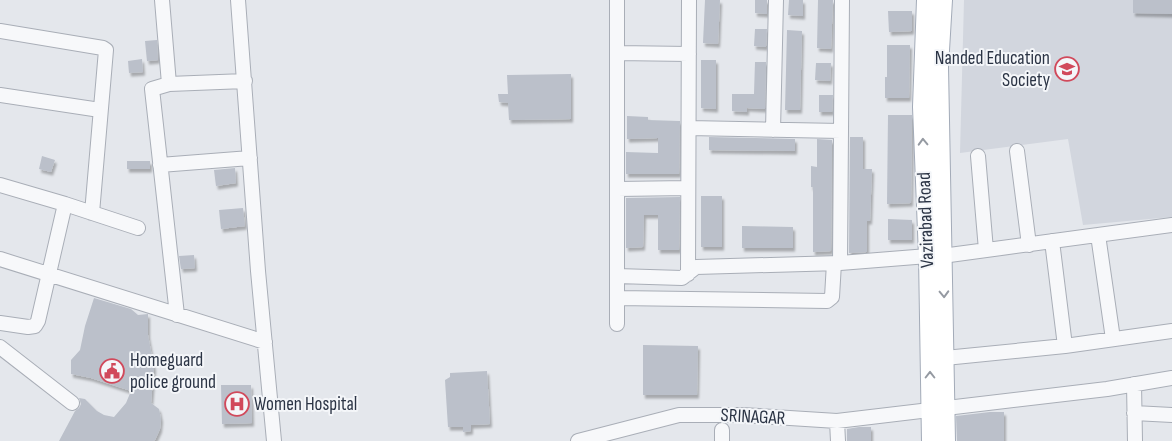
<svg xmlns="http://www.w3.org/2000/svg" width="1172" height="441" viewBox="0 0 1172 441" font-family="'Sofia Sans Condensed',sans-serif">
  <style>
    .built { fill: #d2d6de }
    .building { fill: #bbc0ca; filter: url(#shadow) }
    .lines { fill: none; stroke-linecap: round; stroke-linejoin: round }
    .minor-casing { stroke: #a9aeb7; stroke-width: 16 }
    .major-casing { stroke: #a3abb8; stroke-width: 20 }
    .minor { stroke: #f7f8fa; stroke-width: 14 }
    .major { stroke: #fff; stroke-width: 18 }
    .oneway { stroke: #959aa2 }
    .labels { text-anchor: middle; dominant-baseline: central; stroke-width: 4; stroke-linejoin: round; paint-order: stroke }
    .poi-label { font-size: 19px; fill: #2b3445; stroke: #f4f6f9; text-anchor: start }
    .street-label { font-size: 19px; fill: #2b3445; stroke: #f4f6f9 }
  </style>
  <defs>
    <filter id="shadow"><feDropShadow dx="2" dy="3.5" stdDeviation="1" flood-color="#0004"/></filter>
  </defs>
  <rect width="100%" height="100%" fill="#e4e7ec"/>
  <path class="built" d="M964 0H1172V217L1083 225 1068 139 960 153Z"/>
  <path class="building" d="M705 0H720L718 44 703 43Z
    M755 0H767V14L755 13Z
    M789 0H803V16L788 15Z
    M818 0H833L831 49 817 48Z
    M1133 0H1172V14L1133 13Z
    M888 11H912V31L889 32Z
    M755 29H767L766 47 754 46Z
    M787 30 802 31 800 110H785Z
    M157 40 158 60 147 61 145 41Z
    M887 45H910L909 98H885V77H887Z
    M142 59 143 72 129 73 128 61Z
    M701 60H716V109L701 108Z
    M755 62H766L765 109 747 108V112L732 111V94H754Z
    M816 63H831L830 81 815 80Z
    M571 74V119L509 120 508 103 499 102 498 94H508L507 75Z
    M819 95H833L832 112H819Z
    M888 115H912L911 203 887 204Z
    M627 116 648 117V120L680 121 679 174H626V152L658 153V138L627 139Z
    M709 137 795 139V151L709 150Z
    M850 137H863V169H872L870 221H867V252L849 253Z
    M817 139 832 140 831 251 813 252V187H811V166L817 167Z
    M42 156 55 160 51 172 39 169Z
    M127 161H150V169H127Z
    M235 168 236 183 216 186 214 170Z
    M701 196H722V247H701Z
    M680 197 679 250H658V215H644L643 247 626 248V198Z
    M243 208 245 226 221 229 219 210Z
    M888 219 912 220V240H888Z
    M742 226 793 227V248H742Z
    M194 255 195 268 181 269 179 256Z
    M94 298 131 309 138 315 148 314V335L154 368 151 403 159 409 161 419 160 429 155 440 153 441H59L75 411 79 408 81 404 79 398 85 399 97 411 104 415 114 417 126 403 131 391 91 378 71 374V360L80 350 85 326Z
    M643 345 698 346 697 395H643Z
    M487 371 490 424 471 425V431L463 432V427H448L445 380 450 377V373Z
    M221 385H251L252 423 222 424Z
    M990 412H1004V441H957L956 416Z
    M859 427H871V441H847V429Z"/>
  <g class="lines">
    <g class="minor-casing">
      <path id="minor" d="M162 0 169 84 245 81
        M238 0 258 271 274 441
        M0 31 103 48 106 50 92 213
        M617 53 689 54
        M169 84 152 89 177 315
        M0 95 100 110
        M689 128 841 131
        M773 130 776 0
        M1017 151 1029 245
        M978 156 986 250
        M160 165 250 158
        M0 185 65 204 38 321 35 326 28 327 0 323
        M617 189 688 188
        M65 204 138 228
        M1098 235 1113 339
        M1052 241 1065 346
        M0 259 265 342
        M840 263 842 0
        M688 274 689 0
        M617 276 682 278 696 267 840 263 928 256H942L1172 225
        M617 298 827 301 832 297 834 263
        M617 324V0
        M0 347 72 403
        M945 358 1065 346 1172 331
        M1134 384 1135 441
        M1134 413 1172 415
        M837 421 838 441
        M722 430V441
        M578 441 679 415H742L837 421 1107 389 1172 378"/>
    </g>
    <g class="major-casing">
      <path id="major" d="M926 0 922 107 928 256 931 441
        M943 0 939 67 946 441"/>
    </g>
    <use href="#minor" class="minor"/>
    <use href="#major" class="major"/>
  </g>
  <defs><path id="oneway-chevron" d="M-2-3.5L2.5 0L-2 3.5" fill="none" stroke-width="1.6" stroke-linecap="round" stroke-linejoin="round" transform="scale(1.25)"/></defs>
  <g class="oneway">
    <use href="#oneway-chevron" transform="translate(923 142) rotate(-92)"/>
    <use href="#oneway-chevron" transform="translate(944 294) rotate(88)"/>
    <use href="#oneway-chevron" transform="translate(930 375) rotate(-90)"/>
  </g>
  <defs>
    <g id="university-ring" transform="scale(1.25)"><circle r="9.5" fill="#f4f6f9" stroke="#d1495b" stroke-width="1.5"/><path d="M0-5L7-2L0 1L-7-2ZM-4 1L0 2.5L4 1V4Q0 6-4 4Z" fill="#d1495b"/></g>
    <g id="civic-ring" transform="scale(1.25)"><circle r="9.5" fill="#f4f6f9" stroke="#d1495b" stroke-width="1.5"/><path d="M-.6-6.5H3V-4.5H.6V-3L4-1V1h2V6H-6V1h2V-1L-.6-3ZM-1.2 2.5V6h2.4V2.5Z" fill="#d1495b"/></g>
    <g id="hospital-ring" transform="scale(1.25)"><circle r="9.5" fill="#f4f6f9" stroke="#d1495b" stroke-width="1.5"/><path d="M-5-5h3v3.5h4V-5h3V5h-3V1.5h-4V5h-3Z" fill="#d1495b"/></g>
  </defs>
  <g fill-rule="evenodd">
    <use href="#university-ring" x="1067" y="69"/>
    <use href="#civic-ring" x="112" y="371"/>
    <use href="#hospital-ring" x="237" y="404"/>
  </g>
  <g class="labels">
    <g class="poi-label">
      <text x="1050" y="58" text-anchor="end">Nanded Education<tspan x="1050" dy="22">Society</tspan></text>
      <text x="130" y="360">Homeguard<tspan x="130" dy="22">police ground</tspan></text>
      <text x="254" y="404">Women Hospital</text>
    </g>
    <g class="street-label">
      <text transform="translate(926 220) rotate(-92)">Vazirabad Road</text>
      <text transform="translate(753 417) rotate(3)">SRINAGAR</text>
    </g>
  </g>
</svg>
